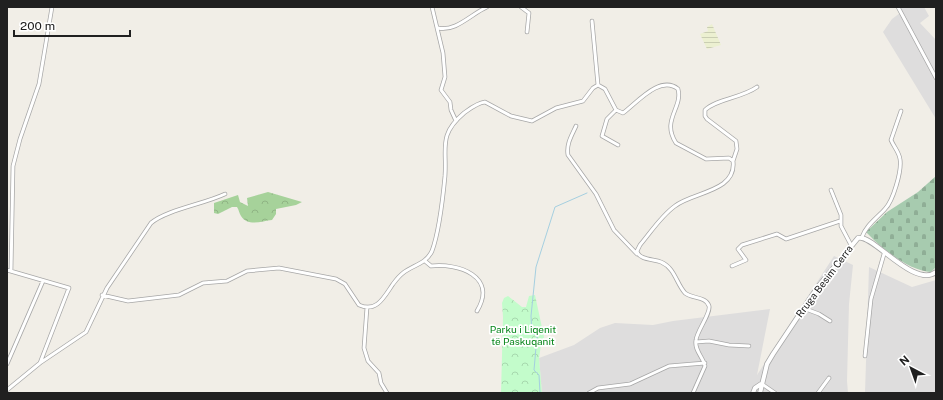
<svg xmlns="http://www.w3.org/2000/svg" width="943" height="400" viewBox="0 0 943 400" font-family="'Public Sans',sans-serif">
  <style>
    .residential { fill: #dedddd }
    .farmland { fill: url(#farmland-rules) }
    .forest { fill: url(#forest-crowns) }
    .cemetery { fill: url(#cemetery-stones) }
    .park { fill: url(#park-crowns) }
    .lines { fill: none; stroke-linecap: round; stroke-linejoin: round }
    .stream { stroke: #a5cfe0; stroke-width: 1 }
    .minor-casing { stroke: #a7a7a7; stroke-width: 4.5 }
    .tertiary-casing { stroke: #a7a7a7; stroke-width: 5.5 }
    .minor { stroke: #fff; stroke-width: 3 }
    .tertiary { stroke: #fff; stroke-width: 4 }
    .labels { text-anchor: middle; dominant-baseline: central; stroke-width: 3.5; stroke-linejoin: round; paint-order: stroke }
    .street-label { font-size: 10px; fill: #202020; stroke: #fff }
    .park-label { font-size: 10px; fill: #07861a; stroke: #fff }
  </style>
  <defs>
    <pattern id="farmland-rules" width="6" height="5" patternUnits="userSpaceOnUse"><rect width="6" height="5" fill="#ecf0d1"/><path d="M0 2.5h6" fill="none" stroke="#caceb3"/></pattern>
    <pattern id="forest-crowns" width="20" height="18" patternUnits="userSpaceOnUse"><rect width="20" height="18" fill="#a6d29a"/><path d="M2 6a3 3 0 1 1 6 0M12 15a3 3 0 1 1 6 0" fill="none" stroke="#8fb484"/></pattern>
    <pattern id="cemetery-stones" width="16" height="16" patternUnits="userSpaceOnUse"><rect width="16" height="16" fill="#a7cbaf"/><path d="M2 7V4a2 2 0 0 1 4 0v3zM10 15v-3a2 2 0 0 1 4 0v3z" fill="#8fae96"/></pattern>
    <pattern id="park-crowns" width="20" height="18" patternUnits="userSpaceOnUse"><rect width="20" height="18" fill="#c3fccb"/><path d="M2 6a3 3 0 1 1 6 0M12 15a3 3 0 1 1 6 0" fill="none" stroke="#a7d8ae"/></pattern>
  </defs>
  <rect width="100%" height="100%" fill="#f1eee7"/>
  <path class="residential" d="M897 7H924L929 16 920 23 936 40V119L883 32 892 19 900 13Z
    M834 256 853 265 849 304 847 381 848 393H542L539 358 574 345 600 328 615 323 653 325 673 321 770 309 757 375Z
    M869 267 912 287 936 280V393H865Z"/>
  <path class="farmland" d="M712 24 721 45 707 49 700 34 708 31 707 27Z"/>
  <path class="forest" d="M268 192 302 202 296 205 276 209V214L272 220C262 221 248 227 241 216 239 213 239 210 237 207H232L218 214 214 213V203L238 195 240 202 248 206 247 198Z"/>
  <path class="cemetery" d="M936 176V267L931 272C909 271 881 248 866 232L887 212 918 192Z"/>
  <path class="park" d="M535 295 544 337 541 345 539 358 542 393H501L503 317 502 303 504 298 508 296 522 307H526L529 296Z"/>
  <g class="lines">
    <path class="stream" d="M540 393 539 375 534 370 537 336 532 333 531 316 536 267 555 207 587 193"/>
    <g class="minor-casing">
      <path id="minor" d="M432 7 443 53 445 77 441 90 450 102 451 110 456 121
        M521 7 529 13 527 32
        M898 7 936 78
        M592 21 598 85
        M438 28C456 32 471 14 487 7
        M616 110 607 119 602 136 618 145
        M576 126C572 135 566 144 568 155L596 194 614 230 637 254
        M733 161 737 149 736 141 707 119 705 116V110C716 99 742 98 757 87
        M831 190 841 215V226L851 245
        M862 237C866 225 877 218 885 209 893 201 902 171 900 159 899 152 894 147 891 140L901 111
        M425 261 431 266C458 263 498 276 477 311
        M732 266 746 260 738 249 742 245 777 234 786 239 840 221
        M7 270 69 288 40 363
        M11 271 13 166 20 139 39 84 52 7
        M102 295 128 301 179 295 203 283 227 281 247 271 279 268 336 279 345 284 359 305C377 313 384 297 393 284 396 280 399 276 403 273 413 265 426 264 432 251 439 232 443 197 445 176 447 148 438 135 464 113 471 108 477 103 485 102L511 116 532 121 556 108 583 101 593 88 598 85 605 89 616 110 623 113C636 104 660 74 678 89 683 108 661 120 676 143L706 159 729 158 733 161C737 192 692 192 675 206 661 216 651 232 640 245L637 251C639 260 653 259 661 262 675 268 676 283 685 293 692 299 706 296 709 306 711 313 697 331 696 340 694 350 703 357 705 366L693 393
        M367 307 364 348 368 361 379 373 381 383 387 393
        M803 308 819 314 830 321
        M696 342 709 341 729 345 749 346
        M865 356 871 299 884 254
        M7 364 43 281
        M762 384 775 393
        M7 390 40 363 86 332 107 288 151 223C166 210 204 204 225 194
        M589 393 598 388 630 384 669 366 705 363
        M818 393 829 378"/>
    </g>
    <g class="tertiary-casing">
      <path id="tertiary" d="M753 393 755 388 761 384
        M760 393 767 364 773 354 817 288 858 238C872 233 914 289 936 272"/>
    </g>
    <use href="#minor" class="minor"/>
    <use href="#tertiary" class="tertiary"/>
  </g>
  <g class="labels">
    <g class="street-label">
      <text transform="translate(824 281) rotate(-53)">Rruga Besim Cerra</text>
    </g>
    <g class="park-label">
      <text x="523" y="329">Parku i Liqenit<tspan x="523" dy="12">të Paskuqanit</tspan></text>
    </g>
  </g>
  <rect width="943" height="400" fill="none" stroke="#202020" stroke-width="16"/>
  <g transform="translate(911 368) rotate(319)" stroke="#ffffff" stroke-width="3" paint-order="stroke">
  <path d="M0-3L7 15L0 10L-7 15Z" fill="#202020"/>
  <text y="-6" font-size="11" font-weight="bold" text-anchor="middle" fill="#202020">N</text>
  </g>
  <path d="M14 30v6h116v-6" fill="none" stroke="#202020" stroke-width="2"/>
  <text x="20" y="30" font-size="12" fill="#202020" stroke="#ffffff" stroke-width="3" paint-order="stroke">200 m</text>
</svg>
